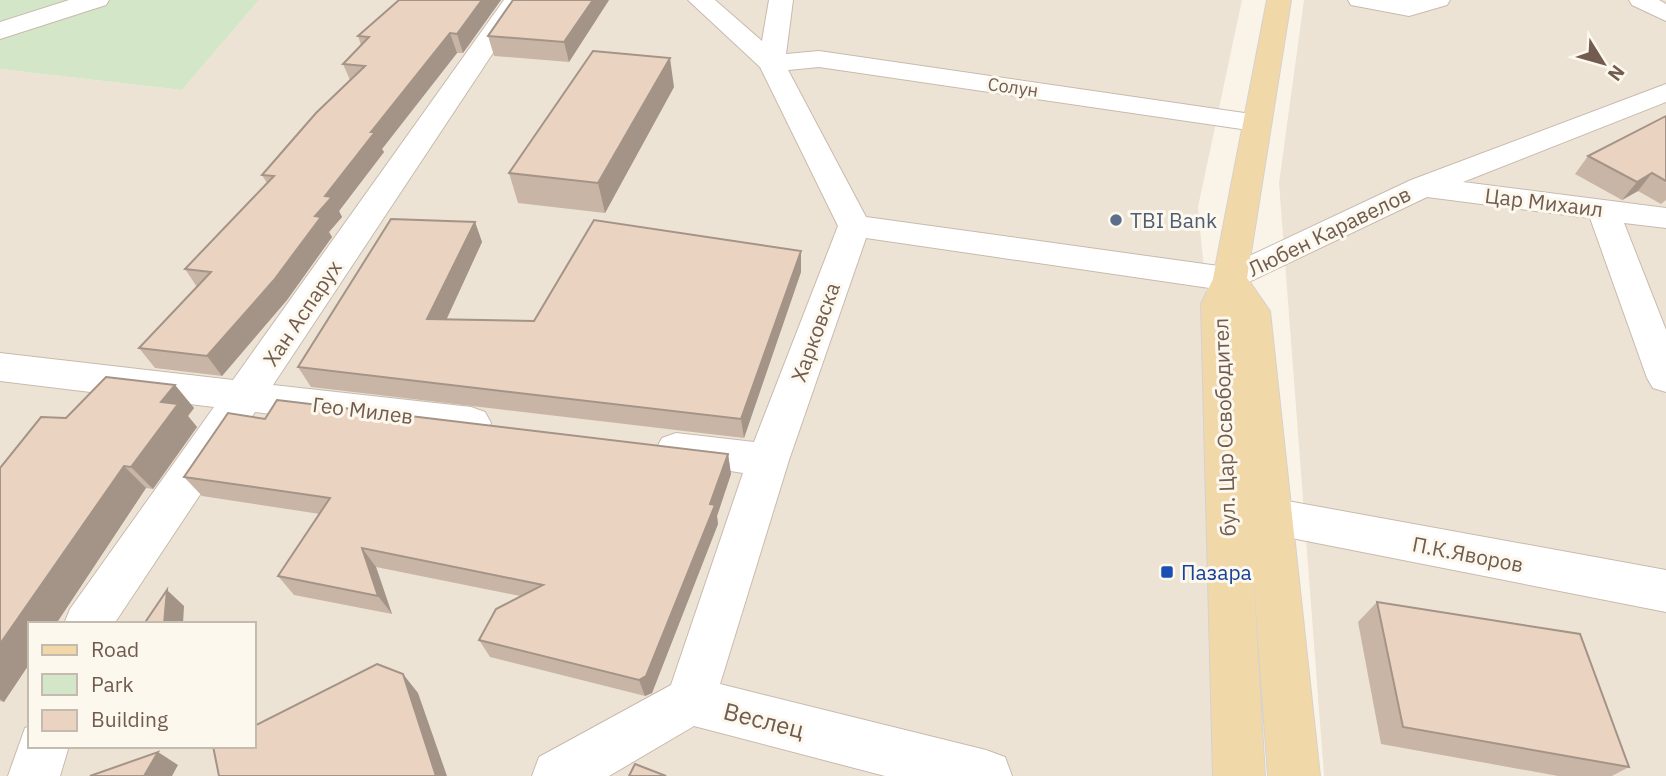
<svg xmlns="http://www.w3.org/2000/svg" width="1666" height="776" viewBox="0 0 1666 776" font-family="'IBM Plex Sans',sans-serif">
  <style>
    .residential { fill: #ede3d5; fill-rule: evenodd }
    .green { fill: #d3e6c8 }
    .lines { fill: none; stroke-linecap: round; stroke-linejoin: round }
    .minor-casing { stroke: #c8baad; stroke-width: 2 }
    .major-casing { stroke: #d7d1ce; stroke-width: 2 }
    .minor { fill: #fff; fill-rule: evenodd }
    .major { fill: #f0d8a9; fill-rule: evenodd }
    .wall { fill: #c9b5a6 }
    .shaded-wall { fill: #a49487 }
    .building { fill: #ead3c1; stroke: #a49487; stroke-width: 2 }
    .service-dot { fill: #5c6f8a; stroke: #fdf8ee; stroke-width: 2.5 }
    .transit-dot { fill: #1a4fb4; stroke: #fdf8ee; stroke-width: 2.5 }
    .labels { text-anchor: middle; dominant-baseline: central; stroke-width: 6; stroke-linejoin: round; paint-order: stroke }
    .far-street-label { font-size: 18px; fill: #715c4f; stroke: #fdf8ee }
    .street-label { font-size: 21px; fill: #715c4f; stroke: #fdf8ee }
    .service-label { font-size: 21px; fill: #4e5e75; stroke: #fdf8ee; text-anchor: start }
    .transit-label { font-size: 21px; fill: #164399; stroke: #fdf8ee; text-anchor: start }
    .near-street-label { font-size: 24px; fill: #715c4f; stroke: #fdf8ee }
  </style>
  <rect width="100%" height="100%" fill="#faf4e8"/>
  <path class="residential" d="M259 0H1242L1198 207 1253 776H0V69L182 90ZM30 624H254V746H30Z
    M1304 0H1666V776H1324L1279 183Z"/>
  <path class="green" d="M0 0H259L182 90 0 69Z"/>
  <g class="lines">
    <g class="minor-casing">
      <path id="minor" d="M69 0H109L106 5 0 39V22Z
        M504 0H528L273 385 471 407 485 412 491 423 485 434 471 439 255 412 114 624H64L70 609 214 407 0 381V353L233 380Z
        M688 0H715L762 41 769 0H793L786 54 819 51 1265 116 1269 122 1265 128 1255 131 819 67 788 70 866 217 1226 267 1411 180 1666 84V102L1463 182 1666 208V228L1624 223 1666 330V392L1653 388 1647 378 1590 218 1427 197 1230 291 866 238 789 460 720 684 986 750 1005 757 1012 776H885L694 726 609 776H532L539 757 671 685 743 473 662 460 656 449 662 438 676 433 754 442 838 226 760 67Z
        M1348 0H1450L1447 5 1409 16 1351 5Z
        M1629 0H1659L1666 4V21L1632 5Z
        M1271 498 1666 570V612L1271 534 1256 529 1249 516 1256 503Z
        M30 726V746H69L60 776H8L25 728Z"/>
    </g>
    <g class="major-casing">
      <path id="major" d="M1267 0H1291L1247 278 1270 311 1320 776H1268L1253 571 1265 776H1213L1201 304 1213 279Z"/>
    </g>
    <use href="#minor" class="minor"/>
    <use href="#major" class="major"/>
  </g>
  <path class="wall" d="M399 0H501L463 53H457L382 149 384 152 339 211 342 217 329 232 332 237 287 300 222 376 155 368 139 348 197 287 185 269 267 183 262 175 350 80 343 64 361 45 358 36Z
    M513 0H609L569 62 494 56 488 36Z
    M674 87 605 213 518 203 509 173Z
    M1666 116V200L1661 204 1638 191 1622 200 1575 174 1588 156Z
    M475 222 482 242 446 320 534 321 801 251V272L744 438 311 387 298 367Z
    M175 385 194 408 188 416 197 427 153 489 146 488 56 624H30L4 702 0 701V468L66 418Z
    M265 419 728 454 731 474 717 516 718 524 652 693 645 696 490 657 479 640 520 596 376 567 392 614 294 595 278 576 320 514 202 496 184 477Z
    M1377 602 1629 767 1612 776H1558L1381 744 1358 622Z"/>
  <path class="shaded-wall" d="M482 0H501L463 53 457 34Z
    M593 0H609L569 62 564 42Z
    M450 33 457 53 382 149 384 152 339 211 342 217 329 232 332 237 287 300 222 376 207 356 315 216 325 196 371 132Z
    M670 58 674 87 605 213 598 183Z
    M1652 173 1638 191 1622 200 1637 182Z
    M475 222 482 242 437 340 427 319Z
    M801 251V272L744 438 741 419Z
    M175 385 194 408 188 416 197 427 153 489 131 467 161 402Z
    M728 454 731 474 717 516 718 524 652 693 645 696 639 680Z
    M124 466 146 488 56 624H30V663L4 702 0 699V644Z
    M362 548 376 567 392 614 378 596Z
    M167 590 184 606 183 624H164Z
    M403 674 418 693 447 776H436Z
    M158 752 178 765 172 776H144Z"/>
  <path class="building" d="M399 0H482L457 34 450 33 371 132H375L325 196 332 197 315 216 321 217 274 280 207 356 139 348 211 272 185 269 274 176 262 175 316 113 365 66 343 64 369 37 358 36Z
    M513 0H593L564 42 488 36Z
    M593 51 670 58 598 183 509 173Z
    M1666 116V181L1652 173 1637 182 1588 156Z
    M391 219 475 222 427 319 534 321 594 220 801 251 741 419 298 367Z
    M106 377 175 385 161 402 178 404 131 467 124 466 0 644V468L41 417 66 418Z
    M277 400 728 454 710 504 715 505 646 676 639 680 479 640 496 609 543 585 362 548 378 596 278 576 330 498 184 477 228 413 265 419Z
    M167 590 164 624H144Z
    M1377 602 1580 634 1629 767 1403 727Z
    M377 664 403 674 436 776H219L213 746H254V726Z
    M158 752 144 776H90Z
    M635 764 666 776H629Z"/>
  <circle class="service-dot" cx="1116" cy="220" r="7"/>
  <rect class="transit-dot" x="1160" y="565" width="14" height="14" rx="3.5"/>
  <g class="labels">
    <g class="far-street-label">
      <text transform="translate(1013 87) rotate(8)">Солун</text>
    </g>
    <g class="street-label">
      <text transform="translate(1544 202) rotate(7)">Цар Михаил</text>
      <text transform="translate(1329 231) rotate(-26)">Любен Kаравелов</text>
      <text transform="translate(302 313) rotate(-56)">Хан Аспарух</text>
      <text transform="translate(815 332) rotate(-70)">Харковска</text>
      <text transform="translate(363 410) rotate(7)">Гео Милев</text>
      <text transform="translate(1224 427) rotate(-92)">бул. Цар Освободител</text>
      <text transform="translate(1468 554) rotate(11)">П.К.Яворов</text>
    </g>
    <g class="service-label">
      <text x="1130" y="220">TBI Bank</text>
    </g>
    <g class="transit-label">
      <text x="1181" y="572">Пазара</text>
    </g>
    <g class="near-street-label">
      <text transform="translate(764 720) rotate(14)">Веслец</text>
    </g>
  </g>
  <rect x="28" y="622" width="228" height="126" fill="#fdf8ee" stroke="#c5baae" stroke-width="2"/>
  <rect x="42" y="645" width="35" height="10" fill="#f0d8a9" stroke="#c5baae" stroke-width="2"/>
  <text x="91" y="657" font-size="21" fill="#715c4f">Road</text>
  <rect x="42" y="674" width="35" height="21" fill="#d3e6c8" stroke="#c5baae" stroke-width="2"/>
  <text x="91" y="692" font-size="21" fill="#715c4f">Park</text>
  <rect x="42" y="710" width="35" height="21" fill="#ead3c1" stroke="#c5baae" stroke-width="2"/>
  <text x="91" y="727" font-size="21" fill="#715c4f">Building</text>
  <g transform="translate(1603 63) rotate(127)" stroke="#fdf8ee" stroke-width="5" paint-order="stroke">
  <path d="M0-5L12 26L0 18L-12 26Z" fill="#715c4f"/>
  <text y="-10" font-size="19" font-weight="bold" text-anchor="middle" fill="#715c4f">N</text>
  </g>
</svg>
